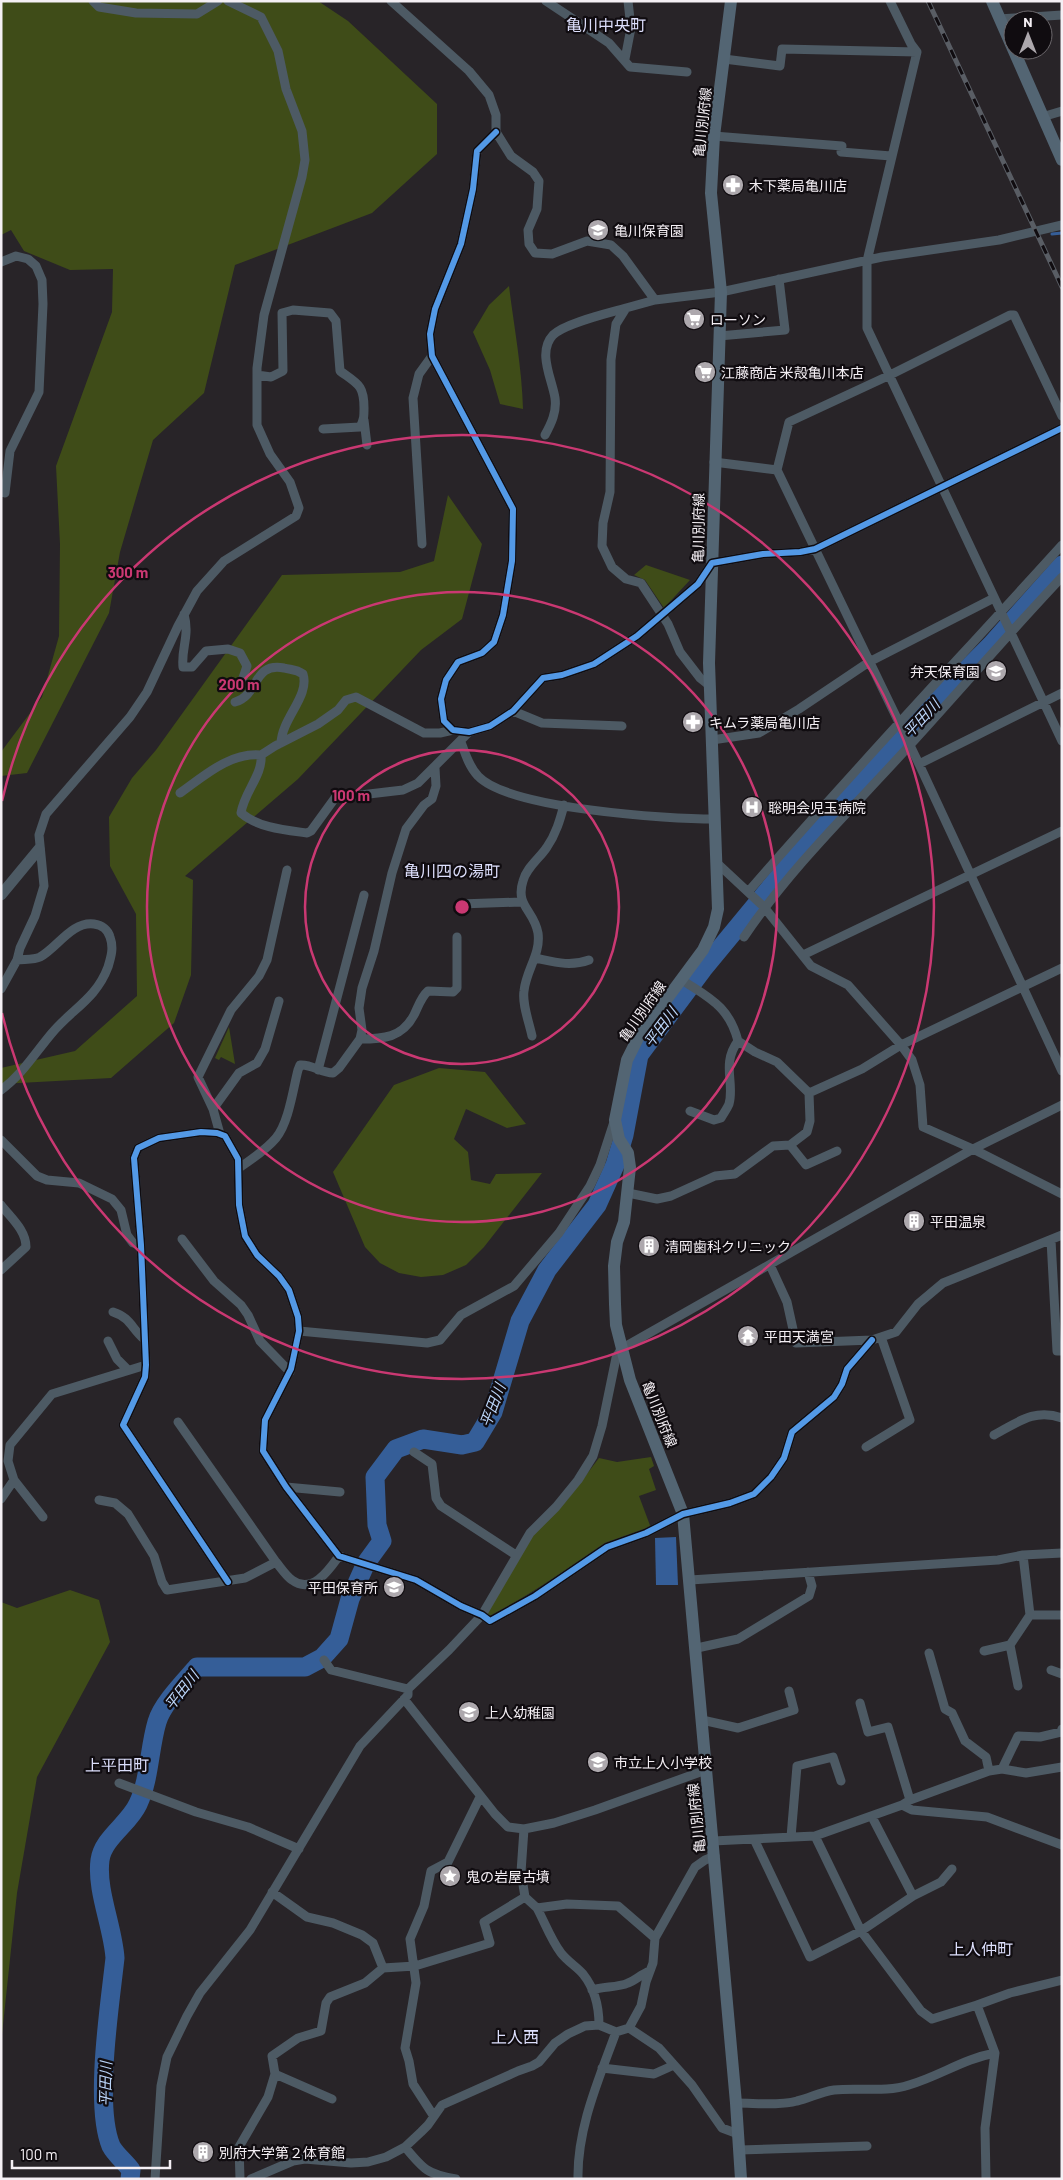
<svg xmlns="http://www.w3.org/2000/svg" width="1063" height="2180" viewBox="0 0 1063 2180" font-family="Barlow,'Noto Sans JP',sans-serif">
  <style>
    .green { fill: #3f4c18 }
    .water { fill: #355e98 }
    .lines { fill: none; stroke-linecap: round; stroke-linejoin: round }
    .stream { stroke: #355e98; stroke-width: 3 }
    .river { stroke: #355e98; stroke-width: 19 }
    .minor { stroke: #4d5a64; stroke-width: 9 }
    .tertiary { stroke: #4d5a64; stroke-width: 11 }
    .secondary { stroke: #536573; stroke-width: 12 }
    .rail-casing { stroke: #595d64; stroke-width: 5 }
    .rail { stroke: #100c10; stroke-width: 3; stroke-dasharray: 9; stroke-linecap: butt }
    .cycleway-casing { stroke: #100c10; stroke-width: 9 }
    .cycleway { stroke: #5399e6; stroke-width: 6 }
    .ring { fill: none; stroke: #ca3872; stroke-width: 2.5 }
    .labels { text-anchor: middle; dominant-baseline: central; stroke-width: 4.5; stroke-linejoin: round; paint-order: stroke }
    .street-label { font-size: 14px; fill: #f4eff4; stroke: #100c10 }
    .poi-label { font-size: 14px; fill: #f4eff4; stroke: #100c10; text-anchor: start }
    .water-label { font-size: 15px; font-style: italic; fill: #bad4f8; stroke: #100c10 }
    .quarter-label { font-size: 16px; fill: #dcdefb; stroke: #100c10 }
    .centre { fill: #ca3872; stroke: #100c10; stroke-width: 2.5 }
    .ring-label { font-size: 15px; text-anchor: middle; font-weight: bold; fill: #ca3872; stroke: #100c10; stroke-width: 4.5; stroke-linejoin: round; paint-order: stroke }
  </style>
  <rect width="100%" height="100%" fill="#282428"/>
  <path class="green" d="M1 1H318L348 21 437 104V154L372 213 235 265 204 393 153 440 120 552 109 613 27 773 1 776V752L42 697 59 636 60 544 56 466 112 312 113 269 70 270 24 251 11 230 1 235Z
    M509 286C514 327 522 368 523 409L500 404 490 370 473 332 489 305Z
    M448 495 482 544 462 619 421 650 298 779 185 876 193 880 191 975 174 1023 111 1078 1 1084V1068L75 1051 137 996 136 914 110 866 109 817 132 778 156 750 282 575 400 572 434 561Z
    M646 565 690 580 664 608 645 580 634 575Z
    M229 1027 235 1064 221 1057 219 1060 215 1058Z
    M439 1068 485 1072 526 1124 507 1128 466 1109 454 1139 468 1152 471 1180 490 1184 496 1174 542 1173 484 1247 466 1265 443 1275 421 1277 399 1273 380 1263 365 1247 333 1172 394 1085Z
    M651 1457 654 1466 649 1469 656 1490 639 1496 651 1528 578 1563 490 1618 486 1614 533 1535 567 1500 599 1458 617 1462Z
    M70 1590 99 1600 110 1642 37 1777 17 1893 1 2044V1602L17 1608Z"/>
  <path class="water" d="M676 1537 678 1585H656L655 1538Z"/>
  <g class="lines">
    <path class="stream" d="M1052 234 1062 233"/>
    <path class="river" d="M130 2179 131 2170C125 2162 115 2154 111 2146 94 2105 110 2004 115 1958 113 1927 96 1890 100 1860 103 1838 129 1824 138 1804 150 1778 149 1749 157 1722 162 1704 185 1681 197 1667H305L322 1658 339 1639 350 1599 366 1563 382 1541 377 1525 375 1477 396 1449 423 1439 462 1445 475 1442 493 1412 520 1321 547 1270 597 1205 615 1165 624 1135 639 1055 703 969 821 826 922 714 991 645 1062 565"/>
    <path class="minor" d="M93 1 99 7 136 13 197 14 218 1
      M391 1 469 71 489 95 496 115V132L511 156 533 172 539 181 537 209 528 230 529 244 535 253 552 254 587 241 611 245 623 256 655 300
      M546 1 609 43 630 67 687 72
      M890 1 911 44 917 52 867 261V328L1062 741
      M999 19 1062 15
      M625 59 631 28 628 1
      M724 59 780 66 782 49 917 52
      M1042 117 1062 111
      M496 132 477 151 473 189 461 244 435 309 430 334 432 356 513 509 512 561 503 615 494 642 482 653 458 662 446 680 441 699 444 721 453 730 469 732 490 726 513 711 543 678 562 675 594 664 637 636 698 584 712 563 763 554 800 552 815 549 1062 428
      M714 136 842 146 841 152 891 156
      M1 262 16 256 28 259 36 266 42 280 43 304 39 392 10 451 5 493 1 492
      M719 336 785 330 779 279
      M257 375 271 377 283 371 282 313 293 310 330 313 336 321 340 371C358 384 364 385 364 408 364 416 364 420 360 427L323 429
      M1062 416 1014 315H1010L888 376 789 422 777 470 919 764 1062 1071
      M364 420 367 445
      M545 435C551 424 557 412 555 398 552 379 537 352 553 335 565 323 609 313 626 308
      M714 462 777 470
      M422 544 413 398 419 374 432 356
      M184 614C190 637 181 647 183 667H192L206 651 228 649 240 653 247 666 243 678
      M710 686 700 678 680 652 668 624 641 583 626 579 612 567 602 546 603 523 610 492 611 360 616 324 626 308 655 300 721 292 882 257 999 240 1062 225
      M235 702C260 695 252 662 284 668 292 670 296 669 303 674 310 696 282 718 281 743
      M513 711 542 723 622 726
      M712 740 759 733 799 709 869 662 994 598
      M461 742C465 753 469 767 478 776 509 809 668 819 715 819
      M261 755 275 746 318 724 338 710 346 700 356 697 424 733H440L453 730
      M919 764 1062 693
      M180 793C204 776 230 752 261 755 263 775 244 792 241 813 259 828 285 830 307 833L311 831 335 798 403 790 418 783 469 732
      M718 864 764 907 811 966 848 985 901 1045 912 1060 920 1085 923 1127 973 1149 1062 1194
      M748 892C850 774 957 661 1062 545
      M460 904 521 902
      M744 937C792 866 853 808 910 745 961 689 1010 632 1062 577
      M803 955 1062 831
      M535 958C554 962 570 967 589 960
      M682 980C709 998 729 1006 738 1041L755 1052 777 1062 809 1093 862 1069 901 1045 1062 968
      M1 989 17 960 20 948 35 916 44 886 39 835 46 814 130 717 147 692 178 626 197 591 224 561 296 516 299 508 290 482 270 454 257 425V368L264 315 302 177 305 160 302 131 286 89 278 51 261 17 228 1
      M532 1036C529 1022 522 1004 524 991 526 970 541 954 538 933 534 910 515 906 523 881 526 868 540 858 547 847 556 834 560 820 564 805
      M360 1039C383 1039 402 1038 414 1015 418 1007 421 997 428 991L453 992 457 988V937
      M318 1070 364 895
      M1 1090C22 1075 35 1053 52 1033 72 1009 96 999 108 967 111 957 114 948 110 937 108 930 102 925 94 924 72 921 57 948 40 957 34 960 24 959 17 960
      M213 1109 239 1073 257 1063 265 1049 279 1001
      M690 1111 714 1120 721 1118C723 1114 727 1109 729 1104 735 1083 721 1064 738 1041
      M220 1134 213 1109 198 1077 231 1010 259 976 267 960 287 870
      M1 1140 37 1176 47 1180 79 1183 112 1199 121 1210 127 1235 133 1243 141 1245
      M790 1145 806 1165 837 1151
      M239 1168C252 1159 266 1150 276 1138 289 1122 293 1089 298 1070L300 1065C312 1064 321 1073 333 1073L339 1068 360 1039 362 1030 359 1008 362 988 374 951 392 873 406 829 424 805 432 799 436 786 435 768
      M628 1193 657 1199 671 1196 715 1176 735 1174 773 1146 790 1145 807 1132 810 1121 809 1093
      M1 1205C11 1218 26 1230 26 1247L1 1270
      M182 1239 214 1281 241 1305 248 1315 260 1341 290 1372
      M1051 1240 1057 1351H1062
      M770 1265 787 1302 796 1343 872 1340 896 1332 918 1304 943 1283 1062 1235
      M113 1312C131 1318 131 1328 144 1339
      M299 1331 427 1343 440 1340 461 1315 514 1286 559 1233 590 1186 600 1165 614 1122
      M108 1341 117 1359 128 1370
      M178 1422 276 1562C281 1568 286 1576 292 1580 312 1595 329 1570 339 1556
      M994 1435C1018 1422 1035 1408 1062 1418
      M866 1447 910 1420 881 1337
      M414 1452 432 1464 436 1498 441 1506 516 1555
      M286 1487 340 1492
      M1 1499 14 1480
      M99 1500 115 1503 128 1514 154 1556 162 1582 167 1590 245 1578 276 1562
      M43 1517 14 1480 8 1461 10 1445 52 1394 146 1365
      M690 1580 998 1560 1023 1555 1062 1553
      M228 1582 123 1425 145 1377 146 1365 141 1245 134 1158 138 1148 159 1138 201 1132 217 1133 225 1136 238 1159 239 1205 245 1236 257 1255 279 1276 289 1290 298 1317 299 1331 291 1369 265 1420 263 1451 286 1487 339 1556 416 1580 461 1606 482 1615 490 1621 535 1596 607 1547 646 1533 683 1514 730 1503 754 1494 771 1477 784 1458 792 1432 834 1397 842 1384 847 1369 872 1340
      M1030 1615H1062
      M697 1648 738 1639 809 1596 812 1586 808 1572
      M984 1651 1010 1645
      M929 1653 945 1709 952 1713 965 1741 986 1757 989 1771
      M324 1660 331 1670 408 1689
      M1051 1670 1062 1674
      M1018 1686 1010 1645 1030 1615 1023 1555
      M404 1699 495 1814 508 1827 524 1829 554 1823 595 1810 706 1770
      M860 1703 868 1732 888 1727 910 1800
      M702 1720 738 1728 794 1710 789 1691
      M1002 1769 1018 1736 1040 1737 1061 1732 1062 1729
      M119 1783 196 1812 248 1827 299 1849
      M902 1805 910 1800 989 1771 1002 1769 1026 1773 1062 1767
      M815 1836 861 1931 921 2011 932 2019 977 2005
      M791 1837 797 1766 833 1757 841 1781
      M754 1839 810 1957 861 1931 913 1896 872 1817
      M713 1841 815 1836 902 1805 912 1810 987 1817 1062 1845
      M272 1892 307 1917 333 1923 362 1935 373 1943 383 1968
      M913 1896 941 1882 952 1869
      M525 1897 537 1908 567 1904 618 1906 655 1938
      M537 1908C545 1923 551 1940 561 1953 567 1961 577 1967 583 1974 595 1989 599 2007 599 2025
      M592 1990C604 1986 617 1988 628 1983 636 1980 641 1974 650 1971
      M629 2028 659 2048 692 2085 722 2128 738 2134
      M602 2068 654 2074 674 2065
      M275 2074 332 2099
      M736 2103C756 2103 778 2106 797 2101 810 2098 820 2092 834 2090 859 2087 885 2093 909 2085 940 2076 963 2059 995 2053
      M433 2115 413 2084 409 2061 405 2048 416 1983 410 1939 424 1906 431 1871 448 1862 480 1797
      M405 2147C423 2169 427 2174 456 2179
      M740 2150 867 2146
      M155 2179 161 2086 167 2057 187 2016 200 1993 250 1930 360 1746 408 1695V1689L449 1650 482 1615 530 1533 556 1507 578 1480 593 1456 602 1426 616 1358 621 1349 973 1149 1062 1105
      M240 2179 239 2147 268 2097 275 2074 272 2056 298 2038 321 2031 326 2003 330 1997 365 1983 383 1968 415 1966 490 1943 484 1922 525 1897 521 1872 524 1829
      M251 2179 293 2161 305 2159 351 2163 368 2162 386 2157 405 2147 421 2132 428 2125 442 2105 518 2071 532 2066 539 2062 555 2043 568 2034 585 2026 599 2025 616 2032
      M578 2179C577 2128 599 2079 616 2032L629 2028 641 2006 646 1982 653 1963 655 1938 695 1867 705 1860 715 1856
      M986 2179 985 2128 995 2053 977 2005 1010 1993 1062 1980"/>
    <path class="tertiary" d="M1 895 39 849"/>
    <path class="secondary" d="M731 1 714 136 711 193 721 292 709 663 718 909 714 927 703 950 638 1038 627 1060 615 1120 619 1139 628 1153 630 1167 624 1222 617 1242 614 1266 615 1304 616 1325 630 1380 683 1514 736 2103 741 2179
      M992 1 1062 160"/>
    <g class="rail-casing">
      <path id="rail" d="M928 1 1062 287"/>
    </g>
    <use href="#rail" class="rail"/>
    <g class="cycleway-casing">
      <path id="cycleway" d="M496 132 477 151 473 189 461 244 435 309 430 334 432 356 513 509 512 561 503 615 494 642 482 653 458 662 446 680 441 699 444 721 453 730 469 732 490 726 513 711 543 678 562 675 594 664 637 636 698 584 712 563 763 554 800 552 815 549 1062 428
        M228 1582 123 1425 145 1377 146 1365 141 1245 134 1158 138 1148 159 1138 201 1132 217 1133 225 1136 238 1159 239 1205 245 1236 257 1255 279 1276 289 1290 298 1317 299 1331 291 1369 265 1420 263 1451 286 1487 339 1556 416 1580 461 1606 482 1615 490 1621 535 1596 607 1547 646 1533 683 1514 730 1503 754 1494 771 1477 784 1458 792 1432 834 1397 842 1384 847 1369 872 1340"/>
    </g>
    <use href="#cycleway" class="cycleway"/>
  </g>
  <g class="ring">
    <circle cx="462" cy="907" r="157"/>
    <circle cx="462" cy="907" r="315"/>
    <path d="M2 801A472 472 0 1 1 2 1013"/>
  </g>
  <defs>
    <g id="pharmacy-disc" transform="scale(1.125)"><circle r="9.5" fill="#ada8ad" stroke="#100c10"/><path d="M-2-6h4v4h4v4h-4v4h-4v-4h-4v-4h4Z" fill="#fff"/></g>
    <g id="school-disc" transform="scale(1.125)"><circle r="9.5" fill="#ada8ad" stroke="#100c10"/><path d="M0-5L7-2L0 1L-7-2ZM-4 1L0 2.5L4 1V4Q0 6-4 4Z" fill="#fff"/></g>
    <g id="supermarket-disc" transform="scale(1.125)"><circle r="9.5" fill="#ada8ad" stroke="#100c10"/><path d="M-6-5.5h2.5l.6 2H6L4.5 2H-2.5L-4.4-4H-6ZM-1.5 3.2a1.3 1.3 0 1 0 .1 0ZM3 3.2a1.3 1.3 0 1 0 .1 0Z" fill="#fff"/></g>
    <g id="hospital-disc" transform="scale(1.125)"><circle r="9.5" fill="#ada8ad" stroke="#100c10"/><path d="M-5-5h3v3.5h4V-5h3V5h-3V1.5h-4V5h-3Z" fill="#fff"/></g>
    <g id="building-disc" transform="scale(1.125)"><circle r="9.5" fill="#ada8ad" stroke="#100c10"/><path d="M-4-6H4V6H1V3H-1V6H-4ZM-2.5-4.3h1.7v1.8h-1.7ZM.8-4.3h1.7v1.8H.8ZM-2.5-1h1.7V.8h-1.7ZM.8-1h1.7V.8H.8Z" fill="#fff"/></g>
    <g id="temple-disc" transform="scale(1.125)"><circle r="9.5" fill="#ada8ad" stroke="#100c10"/><path d="M0-6L5-2H3V0L6.5 2.5H4V6H1.5V3h-3V6H-4V2.5H-6.5L-3 0V-2H-5Z" fill="#fff"/></g>
    <g id="sight-disc" transform="scale(1.125)"><circle r="9.5" fill="#ada8ad" stroke="#100c10"/><path d="M0-6L1.8-2.2L6-1.7L2.9 1.2L3.7 5.4L0 3.3L-3.7 5.4L-2.9 1.2L-6-1.7L-1.8-2.2Z" fill="#fff"/></g>
  </defs>
  <g fill-rule="evenodd">
    <use href="#pharmacy-disc" x="733" y="185"/>
    <use href="#school-disc" x="598" y="230"/>
    <use href="#supermarket-disc" x="694" y="319"/>
    <use href="#supermarket-disc" x="705" y="372"/>
    <use href="#school-disc" x="996" y="671"/>
    <use href="#pharmacy-disc" x="693" y="722"/>
    <use href="#hospital-disc" x="752" y="807"/>
    <use href="#building-disc" x="914" y="1221"/>
    <use href="#building-disc" x="649" y="1246"/>
    <use href="#temple-disc" x="748" y="1336"/>
    <use href="#school-disc" x="394" y="1587"/>
    <use href="#school-disc" x="469" y="1712"/>
    <use href="#school-disc" x="598" y="1762"/>
    <use href="#sight-disc" x="450" y="1876"/>
    <use href="#building-disc" x="203" y="2152"/>
  </g>
  <g class="labels">
    <g class="street-label">
      <text transform="translate(702 122) rotate(-84)">亀川別府線</text>
      <text transform="translate(698 528) rotate(-89)">亀川別府線</text>
      <text transform="translate(642 1011) rotate(-55)">亀川別府線</text>
      <text transform="translate(660 1414) rotate(68)">亀川別府線</text>
      <text transform="translate(696 1818) rotate(-96)">亀川別府線</text>
    </g>
    <g class="poi-label">
      <text x="749" y="185">木下薬局亀川店</text>
      <text x="614" y="230">亀川保育園</text>
      <text x="710" y="319">ローソン</text>
      <text x="721" y="372">江藤商店 米殻亀川本店</text>
      <text x="980" y="671" text-anchor="end">弁天保育園</text>
      <text x="709" y="722">キムラ薬局亀川店</text>
      <text x="768" y="807">聡明会児玉病院</text>
      <text x="930" y="1221">平田温泉</text>
      <text x="665" y="1246">清岡歯科クリニック</text>
      <text x="764" y="1336">平田天満宮</text>
      <text x="378" y="1587" text-anchor="end">平田保育所</text>
      <text x="485" y="1712">上人幼稚園</text>
      <text x="614" y="1762">市立上人小学校</text>
      <text x="466" y="1876">鬼の岩屋古墳</text>
      <text x="219" y="2152">別府大学第２体育館</text>
    </g>
    <g class="water-label">
      <text transform="translate(921 718) rotate(-47)">平田川</text>
      <text transform="translate(660 1027) rotate(-53)">平田川</text>
      <text transform="translate(492 1405) rotate(-69)">平田川</text>
      <text transform="translate(181 1690) rotate(-52)">平田川</text>
      <text transform="translate(105 2084) rotate(-89)">平田川</text>
    </g>
    <g class="quarter-label">
      <text x="606" y="24">亀川中央町</text>
      <text x="452" y="870">亀川四の湯町</text>
      <text x="117" y="1764">上平田町</text>
      <text x="981" y="1948">上人仲町</text>
      <text x="515" y="2036">上人西</text>
    </g>
  </g>
  <circle cx="462" cy="907" r="8" class="centre"/>
  <g class="ring-label">
    <text x="128" y="578">300 m</text>
    <text x="239" y="690">200 m</text>
    <text x="351" y="801">100 m</text>
  </g>
  <rect width="1063" height="2180" fill="none" stroke="#f4eff4" stroke-width="5"/>
  <g transform="translate(1028 35)"><circle r="24" fill="#100c10" stroke="#6b676b"/>
  <path d="M0-4L9 19L0 12L-9 19Z" fill="#ada8ad"/>
  <text y="-8" font-size="14" font-weight="bold" text-anchor="middle" fill="#f4eff4">N</text>
  </g>
  <path d="M12 2160v8h158v-8" fill="none" stroke="#f4eff4" stroke-width="2.5"/>
  <text x="20" y="2160" font-size="15" fill="#f4eff4" stroke="#100c10" stroke-width="4" paint-order="stroke">100 m</text>
</svg>
